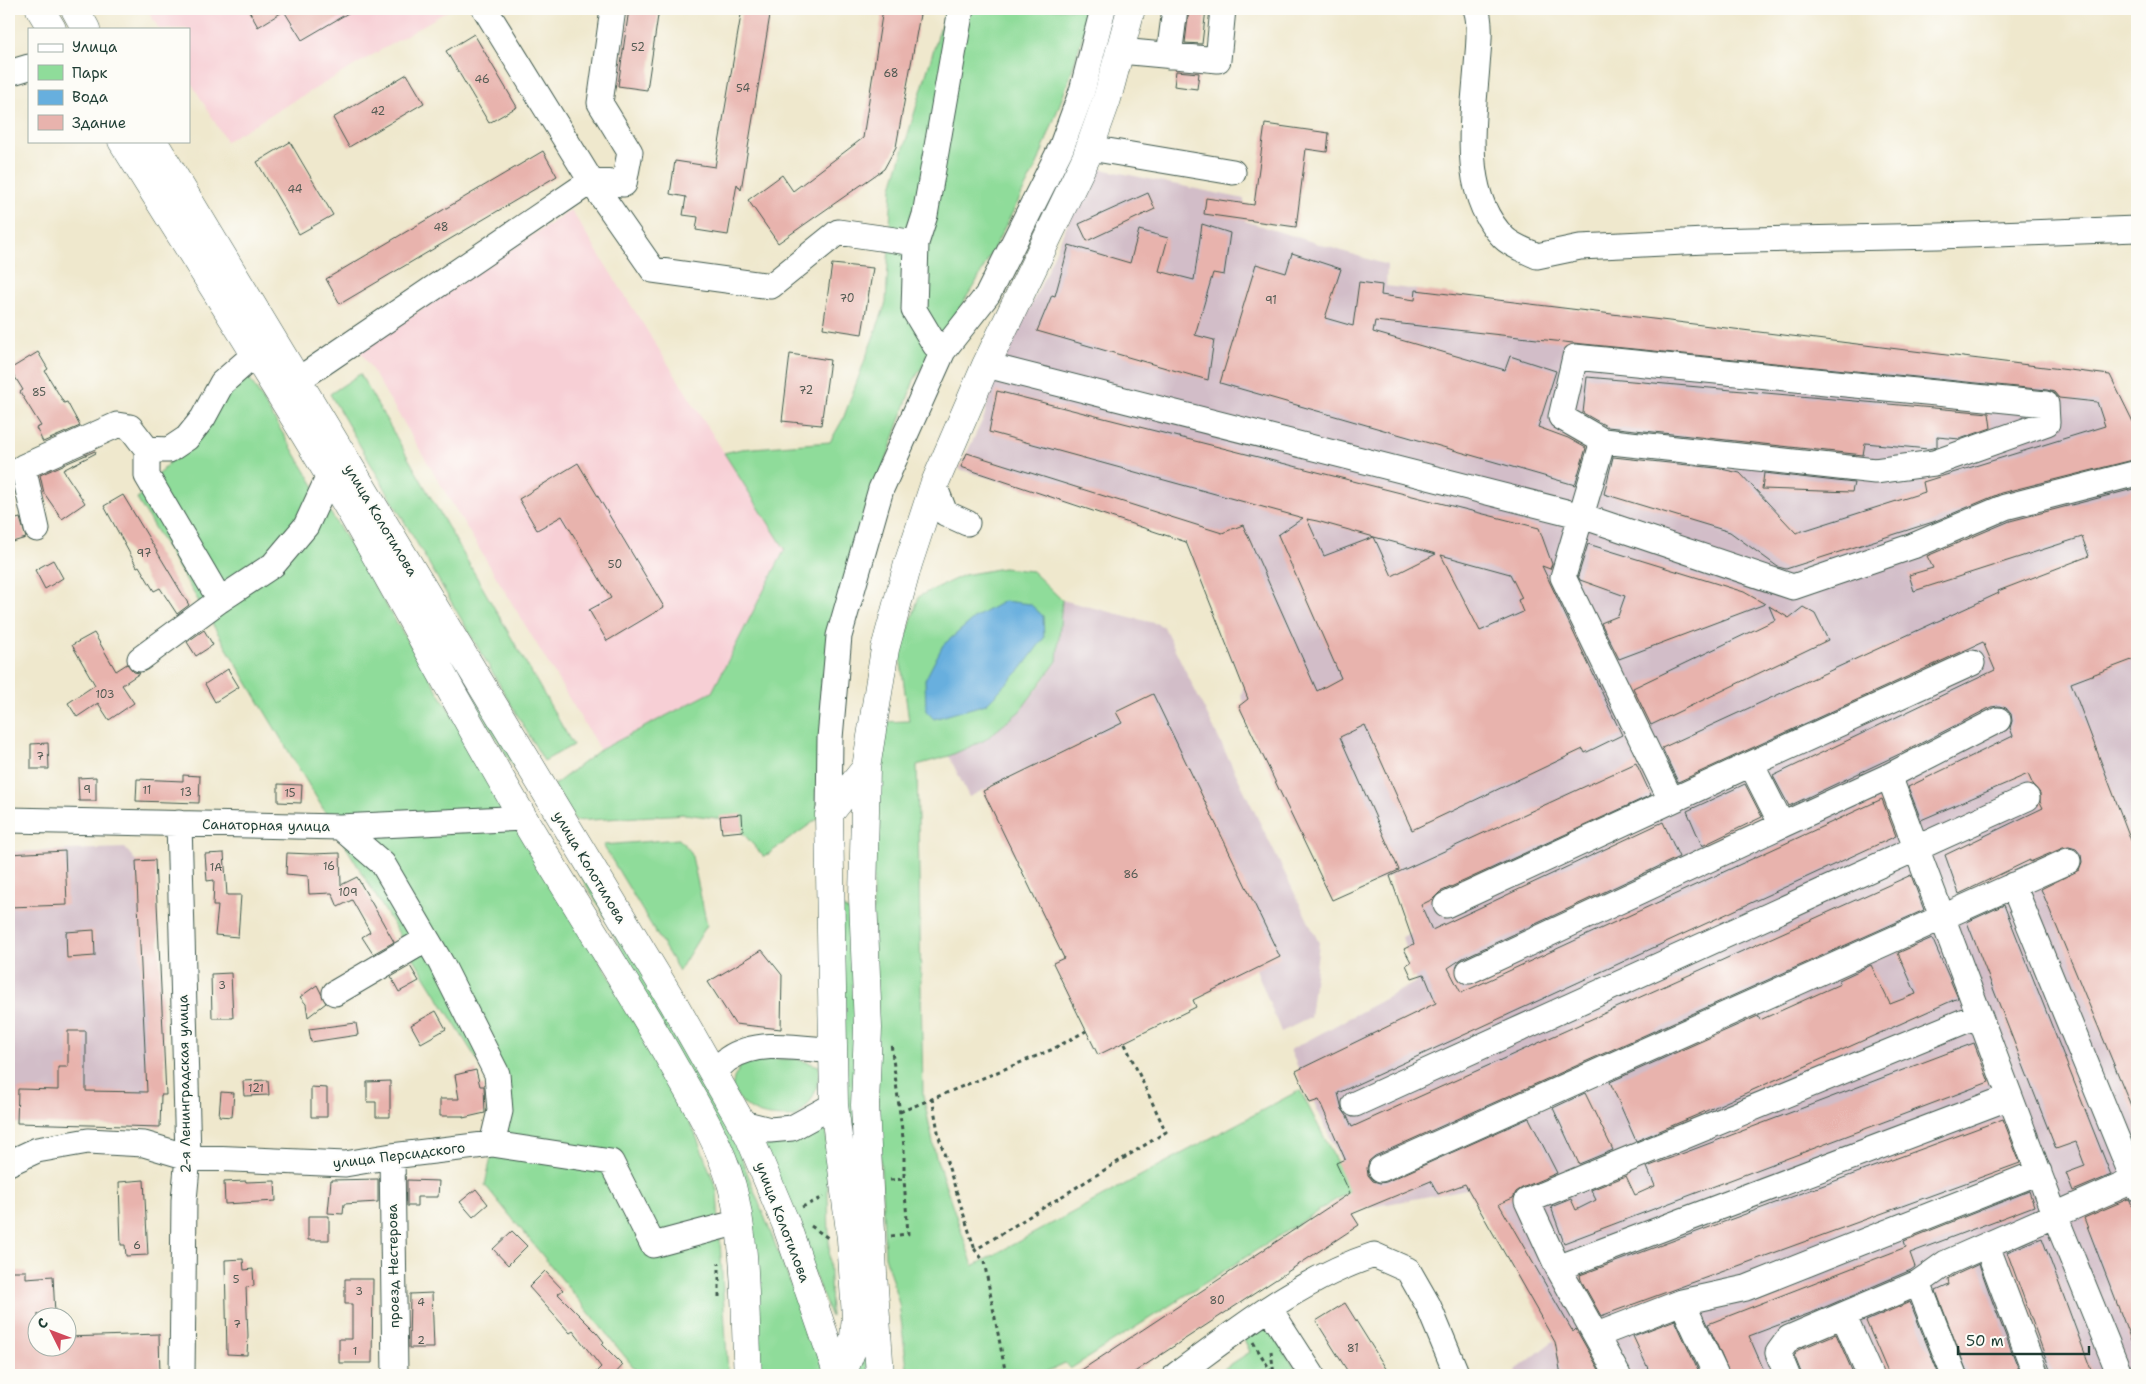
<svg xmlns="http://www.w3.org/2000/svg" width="2146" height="1384" viewBox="0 0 2146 1384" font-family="'Shantell Sans',sans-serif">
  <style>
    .built { fill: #f7cfd5 }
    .industrial { fill: #d2bdc8 }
    .green { fill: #8fdc9a; stroke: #578c67 }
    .water { fill: #67afde; stroke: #437689 }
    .building { fill: #e8b3ad; fill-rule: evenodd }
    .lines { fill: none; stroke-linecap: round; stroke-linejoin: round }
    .minor-casing { stroke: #3e574b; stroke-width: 27 }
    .major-casing { stroke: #3e574b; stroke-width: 29 }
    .path { stroke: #3e574b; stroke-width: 3; stroke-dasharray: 4 4; stroke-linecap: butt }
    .minor { stroke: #fff; stroke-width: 25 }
    .major { stroke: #fff; stroke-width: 28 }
    .labels { text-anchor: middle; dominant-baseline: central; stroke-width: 4; stroke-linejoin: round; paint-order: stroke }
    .number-label { font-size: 11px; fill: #515a52 }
    .street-label { font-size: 14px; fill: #1f3d34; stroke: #fdfcf7 }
  </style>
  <rect width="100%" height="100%" fill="#fdfcf7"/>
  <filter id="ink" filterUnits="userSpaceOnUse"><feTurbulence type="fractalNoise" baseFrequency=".02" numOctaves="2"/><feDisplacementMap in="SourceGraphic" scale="10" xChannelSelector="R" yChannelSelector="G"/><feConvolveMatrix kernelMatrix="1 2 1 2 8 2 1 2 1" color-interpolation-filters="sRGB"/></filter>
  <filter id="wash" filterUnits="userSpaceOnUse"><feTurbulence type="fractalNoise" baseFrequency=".0096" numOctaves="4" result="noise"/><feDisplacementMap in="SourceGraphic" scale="20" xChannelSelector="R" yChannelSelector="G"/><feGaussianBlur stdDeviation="1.12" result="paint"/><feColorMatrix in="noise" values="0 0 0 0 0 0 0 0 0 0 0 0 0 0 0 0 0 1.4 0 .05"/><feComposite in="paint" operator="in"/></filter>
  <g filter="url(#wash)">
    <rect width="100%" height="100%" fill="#efe8cd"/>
    <path class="built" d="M147 9H451L226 141 189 79V29H159Z
      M571 210 785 549 712 692 600 750 360 350Z"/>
    <path class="industrial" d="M1092 167 1244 199 1245 221 1387 265 1386 286 2111 377 2137 430V1375H1517L1515 1371 1558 1337 1472 1188 1366 1208 1351 1183 1290 1050 1416 982 1402 937 1416 931 1396 873 1338 897 1241 696 1246 677 1189 538 959 469 984 417 992 384 1040 287Z
      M1062 600 1158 624 1164 627 1319 943 1310 1018 1281 1032 1256 969 1280 957 1153 695 1116 711 1122 723 969 797 949 756 985 739 1020 711 1041 684 1057 661Z
      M125 848 136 861 155 860 166 1095 161 1096 160 1127 9 1123V852Z"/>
    <path class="green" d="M946 9H1091L1070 77 1037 165 978 279 914 380 859 538 819 818 764 857 731 820 685 814 575 821 554 785 600 750 712 692 785 549 724 453 741 449 830 442 843 419 886 303 892 187Z
      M247 374 619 992 695 1133 717 1190 728 1375H640L485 1185 503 1101C377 903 259 700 137 499Z
      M360 374 573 745 544 761 330 394Z
      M295 410 629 941 732 1134 824 1369 820 1375H755L747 1219 666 1039 599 906Z
      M1003 568 1032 571 1062 600 1057 661 1020 711 985 740 949 756 917 765 923 1095 936 1157 973 1266 1300 1090 1351 1190 1070 1369 1065 1363 1039 1375H908L899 1304 885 1256 873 1004V864L882 722 909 721 900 656 919 596 964 575Z
      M679 839 691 852 707 925 679 971 603 845Z
      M841 907 851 912 869 1375H849Z
      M759 1059H797L819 1066C819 1089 813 1102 796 1117 766 1117 750 1117 732 1089L734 1078 743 1062Z
      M826 1119 831 1317 760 1136Z
      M1265 1323 1300 1375H1214L1250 1352 1243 1337Z"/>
    <path class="water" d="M1004 601 1030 604 1043 616 1044 638 1021 669 986 704 934 719 926 711 925 680 943 645 976 617Z"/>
    <g id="blocks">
      <path class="building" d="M248 9H355L302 40 284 11 258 27Z
        M629 9H659L647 90 618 86Z
        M742 9H771L741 190 737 184 728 235 696 230 698 217 683 215 686 197 670 194 675 161 715 167Z
        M883 9H921L896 147 884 169 778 243 748 200 782 175 793 191 863 138Z
        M1189 9H1206L1202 44 1185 43Z
        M474 34 517 107 489 123 446 51Z
        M1176 71 1199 73 1197 89 1174 86Z
        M407 74 424 103 349 147 333 118Z
        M1265 124 1329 133 1327 152 1306 149 1296 227 1204 214 1206 198 1254 205Z
        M290 142 333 215 299 234 257 162Z
        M543 151 557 176 340 304 326 279Z
        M1148 193 1155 209 1087 241 1079 224Z
        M1202 224 1230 233 1224 275 1213 273 1195 335 1214 340 1208 380 1037 331 1052 295 1055 296 1069 245 1130 263 1139 230 1168 238 1159 271 1194 280Z
        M1292 253 1341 269 1325 318 1353 326 1359 282 1382 285 1381 295 1415 300 1416 290 2110 375 2137 430V459L2001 493 1933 522 1786 569 1778 567 1730 532 1604 494 1613 457 1716 468 1740 473 1796 533 1925 492 1923 482 2105 426 2097 402 2059 398 2054 392 2047 390 1573 343 1375 321 1373 332 1505 370 1510 356 1556 371 1538 427 1568 438 1586 448 1575 485 1220 383 1256 264 1286 273Z
        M832 264 873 268 862 334 823 328Z
        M38 352 48 369 45 371 64 403 67 402 80 426 43 442 36 428 41 426 20 392 23 390 10 369Z
        M790 354 830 360 821 425 782 421Z
        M1587 377 1989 413 1991 428 1960 439 1937 437V447L1928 449 1865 443 1863 455 1608 427 1583 413Z
        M997 391 1539 528 1552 564 1550 569 1542 566 1622 735 1585 753 1583 749 1412 830 1365 725 1340 737 1399 870 1332 900 1239 706 1248 699 1186 542 961 467 967 453 1222 533 1243 525 1317 691 1341 678 1278 535 1303 518 989 432ZM1307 519 1317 521 1374 537 1324 556ZM1374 537 1393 542 1436 554 1392 576ZM1441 555 1510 574 1522 598 1518 600 1523 612 1480 631Z
        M95 451 96 453 63 470 85 503 62 519 44 493 40 475Z
        M578 463 664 607 607 641 589 610 611 598 562 516 537 530 519 499Z
        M1764 473 1854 483 1852 492 1762 489Z
        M2137 488V575L2132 577 2137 589V658L2071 683 2137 856V1120L2041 889 2079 870 2082 862 2081 855 2076 849 2069 847 2063 848 2030 862V860L1959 894 1945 855 2043 808 2040 802V793L2033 785 2028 774 1921 820 1908 787 2013 736 2010 728 2012 721 2011 714 2006 708 1999 706 1991 707 1906 751 1789 806 1773 776 1995 670 1983 642 1678 782 1662 748 1999 593 1998 591 2089 556 2082 537 1914 591 1909 575 1933 568 1927 556 2010 521Z
        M123 495 189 605 177 614 160 588 154 591 139 566 137 567 104 506Z
        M20 518 26 538 9 543V521Z
        M1588 544 1744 592 1765 604 1619 659 1601 623 1618 616 1625 596 1580 580 1578 576Z
        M53 560 63 578 45 589 35 570Z
        M1769 606 1789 618 1803 607 1815 614 1828 640 1651 725 1633 688 1775 620Z
        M204 630 213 645 196 656 187 642Z
        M94 633 116 671 127 664 134 672 140 673 122 685 134 703 109 720 98 703 77 717 68 703 95 685 72 645Z
        M228 669 239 687 215 702 205 684Z
        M1153 694 1280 957 1193 1000 1196 1007 1098 1055 1053 963 1064 958 983 791 1122 723 1116 712Z
        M48 743 49 769H31V744Z
        M1636 763 1651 795 1440 892 1433 899 1421 905 1432 930 1663 822 1679 857 1463 958 1448 968 1461 993 1882 799 1896 836 1338 1093 1342 1109 1347 1116 1352 1127 1911 875 1924 910 1375 1156 1369 1161 1367 1168 1368 1175 1373 1181 1380 1183 1386 1182 1529 1118 1557 1173 1522 1188 1516 1192 1513 1198 1499 1204 1573 1332 1576 1329 1602 1375H1561L1555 1342 1465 1184 1438 1194 1431 1181 1352 1214 1359 1225 1130 1375H1074L1350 1193 1336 1163 1345 1159 1319 1100 1310 1103 1296 1071 1436 1003 1424 974 1412 978 1406 965 1411 962 1404 949 1414 944 1390 876Z
        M183 775 200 776 199 803 136 801 137 779 183 781Z
        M96 777V801H79L78 778Z
        M278 784 302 785 301 803 278 802Z
        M1745 784 1762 817 1702 846 1687 811Z
        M742 814 743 831 722 833 720 816Z
        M65 851 67 905 9 907V854Z
        M224 853 227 895H241L238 937 215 935 218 906H213L214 880 207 881 205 854Z
        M287 853 311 854 340 853 341 885 357 877 394 942 373 954 362 937 370 932 352 900 338 907 332 893 309 894 308 876 286 874Z
        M155 860 166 1095H161L160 1127 17 1123 18 1089 58 1090V1067H68V1031H86V1091L147 1092 136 861Z
        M2004 905 2111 1175 2073 1191 2066 1173 2085 1166 2076 1142 2056 1149 1967 922Z
        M94 930 95 956 67 958 66 932Z
        M1932 938 1958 998 1697 1115 1636 1141 1610 1082 1758 1016 1760 1020 1840 984 1839 980 1871 965 1890 1004 1916 994 1898 953Z
        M762 950 782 975 781 1029 735 1024 708 982Z
        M410 966 419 981 399 992 391 977Z
        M231 973 233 1018H212L211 974Z
        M317 985 326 1003 308 1017 306 1004 300 997Z
        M436 1011 446 1029 421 1043 411 1025Z
        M356 1023 358 1035 311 1042 309 1029Z
        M1974 1043 1989 1082 1564 1243 1551 1207 1571 1199 1576 1210 1596 1200 1591 1190 1626 1176 1635 1195 1655 1186 1647 1167Z
        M476 1070 480 1086H484L485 1113 463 1118V1116H440V1099H459L455 1075Z
        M268 1080 269 1095 244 1096 243 1081Z
        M390 1081V1117H376V1102H367V1082Z
        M311 1087 327 1088V1117H311Z
        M221 1092 234 1093 232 1117 219 1116Z
        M1585 1093 1613 1150 1579 1164 1553 1108Z
        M2003 1119 2020 1163 1601 1316 1581 1280 1580 1275Z
        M378 1179V1202L344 1204 343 1214 328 1213 331 1180Z
        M144 1180 148 1255 126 1256 125 1245H121L119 1182Z
        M407 1180 439 1181 438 1197H417V1206H407Z
        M246 1181V1182L275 1181 276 1201 225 1204 224 1182Z
        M476 1189 488 1204 473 1217 460 1202Z
        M2029 1191 2034 1206 1910 1253 1915 1267 1911 1270 1816 1311 1749 1336 1766 1375H1730L1708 1324 1906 1247 1904 1241Z
        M2128 1199 2130 1200 2137 1220 2136 1353 2084 1218Z
        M308 1216H329V1240H308Z
        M512 1231 527 1246 508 1265 493 1249Z
        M2042 1238 2093 1375H2052L2007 1252Z
        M243 1259 244 1270 253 1269 254 1286 246 1287 248 1336 247 1355 227 1354 225 1260Z
        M1979 1264 1993 1303 2021 1375H1968L1936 1291 1949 1285 1948 1280 1953 1276Z
        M9 1271H26V1278L53 1276 55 1314H38V1346H68V1337L159 1334 160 1375H9Z
        M545 1271 563 1290 558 1294 597 1333 604 1342 602 1344 623 1365 614 1375H593L601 1367 573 1331 570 1333 529 1287Z
        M345 1279H373L372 1363H339V1339H352V1304H345Z
        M432 1293 434 1348H409L410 1294Z
        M1910 1302 1939 1375H1889L1866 1321Z
        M1345 1303 1390 1375H1350L1316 1321Z
        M1675 1320 1700 1375H1651L1633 1336Z
        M1836 1334 1854 1375H1802L1794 1355 1798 1350Z"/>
    </g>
  </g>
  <g filter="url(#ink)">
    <use href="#blocks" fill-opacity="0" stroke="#3e574b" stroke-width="1"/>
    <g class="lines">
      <g class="minor-casing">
        <path id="minor" d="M485 9 591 181 653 270 771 286 838 232 916 243
          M1476 9C1482 25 1478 49 1477 66 1473 122 1460 194 1504 238 1512 246 1527 251 1537 256L1580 247 1705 241 1938 236 2137 229
          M1120 51 1218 60 1223 9
          M1169 56 1175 9
          M9 73 29 67
          M1090 148 1233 172
          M943 351 935 345 914 310 916 243 925 215 961 9
          M986 365 1582 516 1793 587 1913 546 2005 507 2137 473
          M298 380 591 181 624 184 630 152 600 103 613 9
          M1603 441 1561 417 1575 357 2046 404 2047 423 1934 463 1875 471 1603 441 1563 577 1671 800
          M147 449 169 450 187 438 203 418 222 383 254 355
          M934 485 945 513 967 523
          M37 529 23 467 117 425 130 427 147 449V476L220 600
          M140 659 220 600 273 565 306 526 329 476
          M1751 764 1972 663
          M1889 776 1998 720
          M829 814 830 738 839 636 881 489 943 351 988 294 1061 148 1082 91 1103 9
          M9 820 340 827 524 818
          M179 823 188 1157 184 1200 182 1375
          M340 827 383 864 441 963 497 1074 500 1111 492 1144
          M2013 885 2137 1188
          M1446 905 1751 764 1782 825 1889 776 2055 1216 2120 1375
          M1469 971 1782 825
          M335 993 427 939
          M714 1074C718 1069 722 1063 728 1059 757 1039 799 1048 833 1051
          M1355 1104 2027 798
          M742 1123 770 1130 792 1128 834 1105
          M392 1156 395 1375
          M9 1163 37 1150 88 1141 144 1144 188 1157 345 1164 392 1156 492 1144 611 1162 653 1245 739 1222
          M1381 1169 2068 861
          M1987 1246 2036 1375
          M1558 1268 2010 1097
          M1918 1283 1954 1375
          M1682 1302 1716 1375
          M1269 1308 1312 1375
          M1843 1315 1870 1375
          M1597 1335 1682 1302 1746 1288 2039 1172
          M1176 1375C1238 1330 1300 1279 1374 1255L1408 1270 1428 1305 1457 1375
          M1618 1375 1558 1268 1527 1201 1979 1015
          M1787 1375 1778 1353 1789 1338 1918 1283 1946 1263 2137 1179"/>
      </g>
      <g class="major-casing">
        <path id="major" d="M40 9 52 29
          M75 9 86 29
          M122 141C196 261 273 379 344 500 406 606 462 714 524 819 573 902 627 982 674 1066 696 1104 720 1144 732 1186 748 1248 744 1312 748 1375
          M153 141 674 1004 749 1136 786 1224 838 1375
          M842 1375 853 1347 856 1317 851 1239 834 1105 829 814 866 768
          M880 1375 873 1274 865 1105 868 1028 863 897 866 768 885 649 908 564 934 485 986 365 1086 158 1107 99 1131 9"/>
      </g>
      <path class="path" d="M932 1098 939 1137 975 1250
        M900 1112 1051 1050 1086 1031
        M890 1180 904 1179V1146L891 1043
        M802 1207 824 1197
        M811 1226 828 1238
        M891 1236 908 1234 904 1179
        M719 1297V1263
        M1253 1342 1272 1373
        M1271 1351 1274 1375
        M1006 1375 984 1261 975 1250 1166 1132 1124 1042"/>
      <use href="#minor" class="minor"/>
      <use href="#major" class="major"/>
    </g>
  </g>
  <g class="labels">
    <g class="number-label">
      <text x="638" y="47">52</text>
      <text x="891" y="73">68</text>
      <text x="482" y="79">46</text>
      <text x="743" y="88">54</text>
      <text x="378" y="111">42</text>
      <text x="295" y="189">44</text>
      <text x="441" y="227">48</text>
      <text x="847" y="298">70</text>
      <text x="1271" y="300">91</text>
      <text x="806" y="390">72</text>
      <text x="39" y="392">85</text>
      <text x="144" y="553">97</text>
      <text x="615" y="564">50</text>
      <text x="105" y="694">103</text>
      <text x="40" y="756">7</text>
      <text x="87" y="789">9</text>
      <text x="147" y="790">11</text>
      <text x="186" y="792">13</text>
      <text x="290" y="793">15</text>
      <text x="329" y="866">16</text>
      <text x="216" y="867">1А</text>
      <text x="1131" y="874">86</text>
      <text x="348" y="892">109</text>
      <text x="222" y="985">3</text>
      <text x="256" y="1088">121</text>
      <text x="137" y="1245">6</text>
      <text x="236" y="1279">5</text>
      <text x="359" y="1291">3</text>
      <text x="1217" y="1300">80</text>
      <text x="421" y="1302">4</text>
      <text x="237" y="1324">7</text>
      <text x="421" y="1340">2</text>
      <text x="1353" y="1348">81</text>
      <text x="355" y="1351">1</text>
    </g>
    <g class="street-label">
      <text transform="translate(381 520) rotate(59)">улица Колотилова</text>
      <text transform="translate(266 825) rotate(1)">Санаторная улица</text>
      <text transform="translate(590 867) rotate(59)">улица Колотилова</text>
      <text transform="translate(184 1084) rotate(-91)">2-я Ленинградская улица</text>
      <text transform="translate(399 1155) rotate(-7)">улица Персидского</text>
      <text transform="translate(783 1222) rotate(69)">улица Колотилова</text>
      <text transform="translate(393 1266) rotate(-91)">проезд Нестерова</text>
    </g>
  </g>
  <rect width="2146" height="1384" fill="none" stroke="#fdfcf7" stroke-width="30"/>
  <rect x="28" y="28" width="162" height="115" fill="#fdfcf7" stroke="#a4b0a9"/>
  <rect x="38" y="44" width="25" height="8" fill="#ffffff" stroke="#a4b0a9"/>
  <text x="72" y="52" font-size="15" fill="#1f3d34">Улица</text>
  <rect x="38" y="65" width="25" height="15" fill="#8fdc9a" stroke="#a4b0a9"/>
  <text x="72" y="78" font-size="15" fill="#1f3d34">Парк</text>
  <rect x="38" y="90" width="25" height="15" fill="#67afde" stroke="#a4b0a9"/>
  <text x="72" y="102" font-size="15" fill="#1f3d34">Вода</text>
  <rect x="38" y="115" width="25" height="15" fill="#e8b3ad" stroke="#a4b0a9"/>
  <text x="72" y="128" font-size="15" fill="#1f3d34">Здание</text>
  <g transform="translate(52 1332) rotate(312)"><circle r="24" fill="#fdfcf7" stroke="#a4b0a9"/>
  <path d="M0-4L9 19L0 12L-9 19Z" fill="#d1495b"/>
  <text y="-8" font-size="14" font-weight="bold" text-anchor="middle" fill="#1f3d34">С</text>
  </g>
  <path d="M1958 1346v8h131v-8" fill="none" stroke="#1f3d34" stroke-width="2.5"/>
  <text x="1966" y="1346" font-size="15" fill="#1f3d34" stroke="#fdfcf7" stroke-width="4" paint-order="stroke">50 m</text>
</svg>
